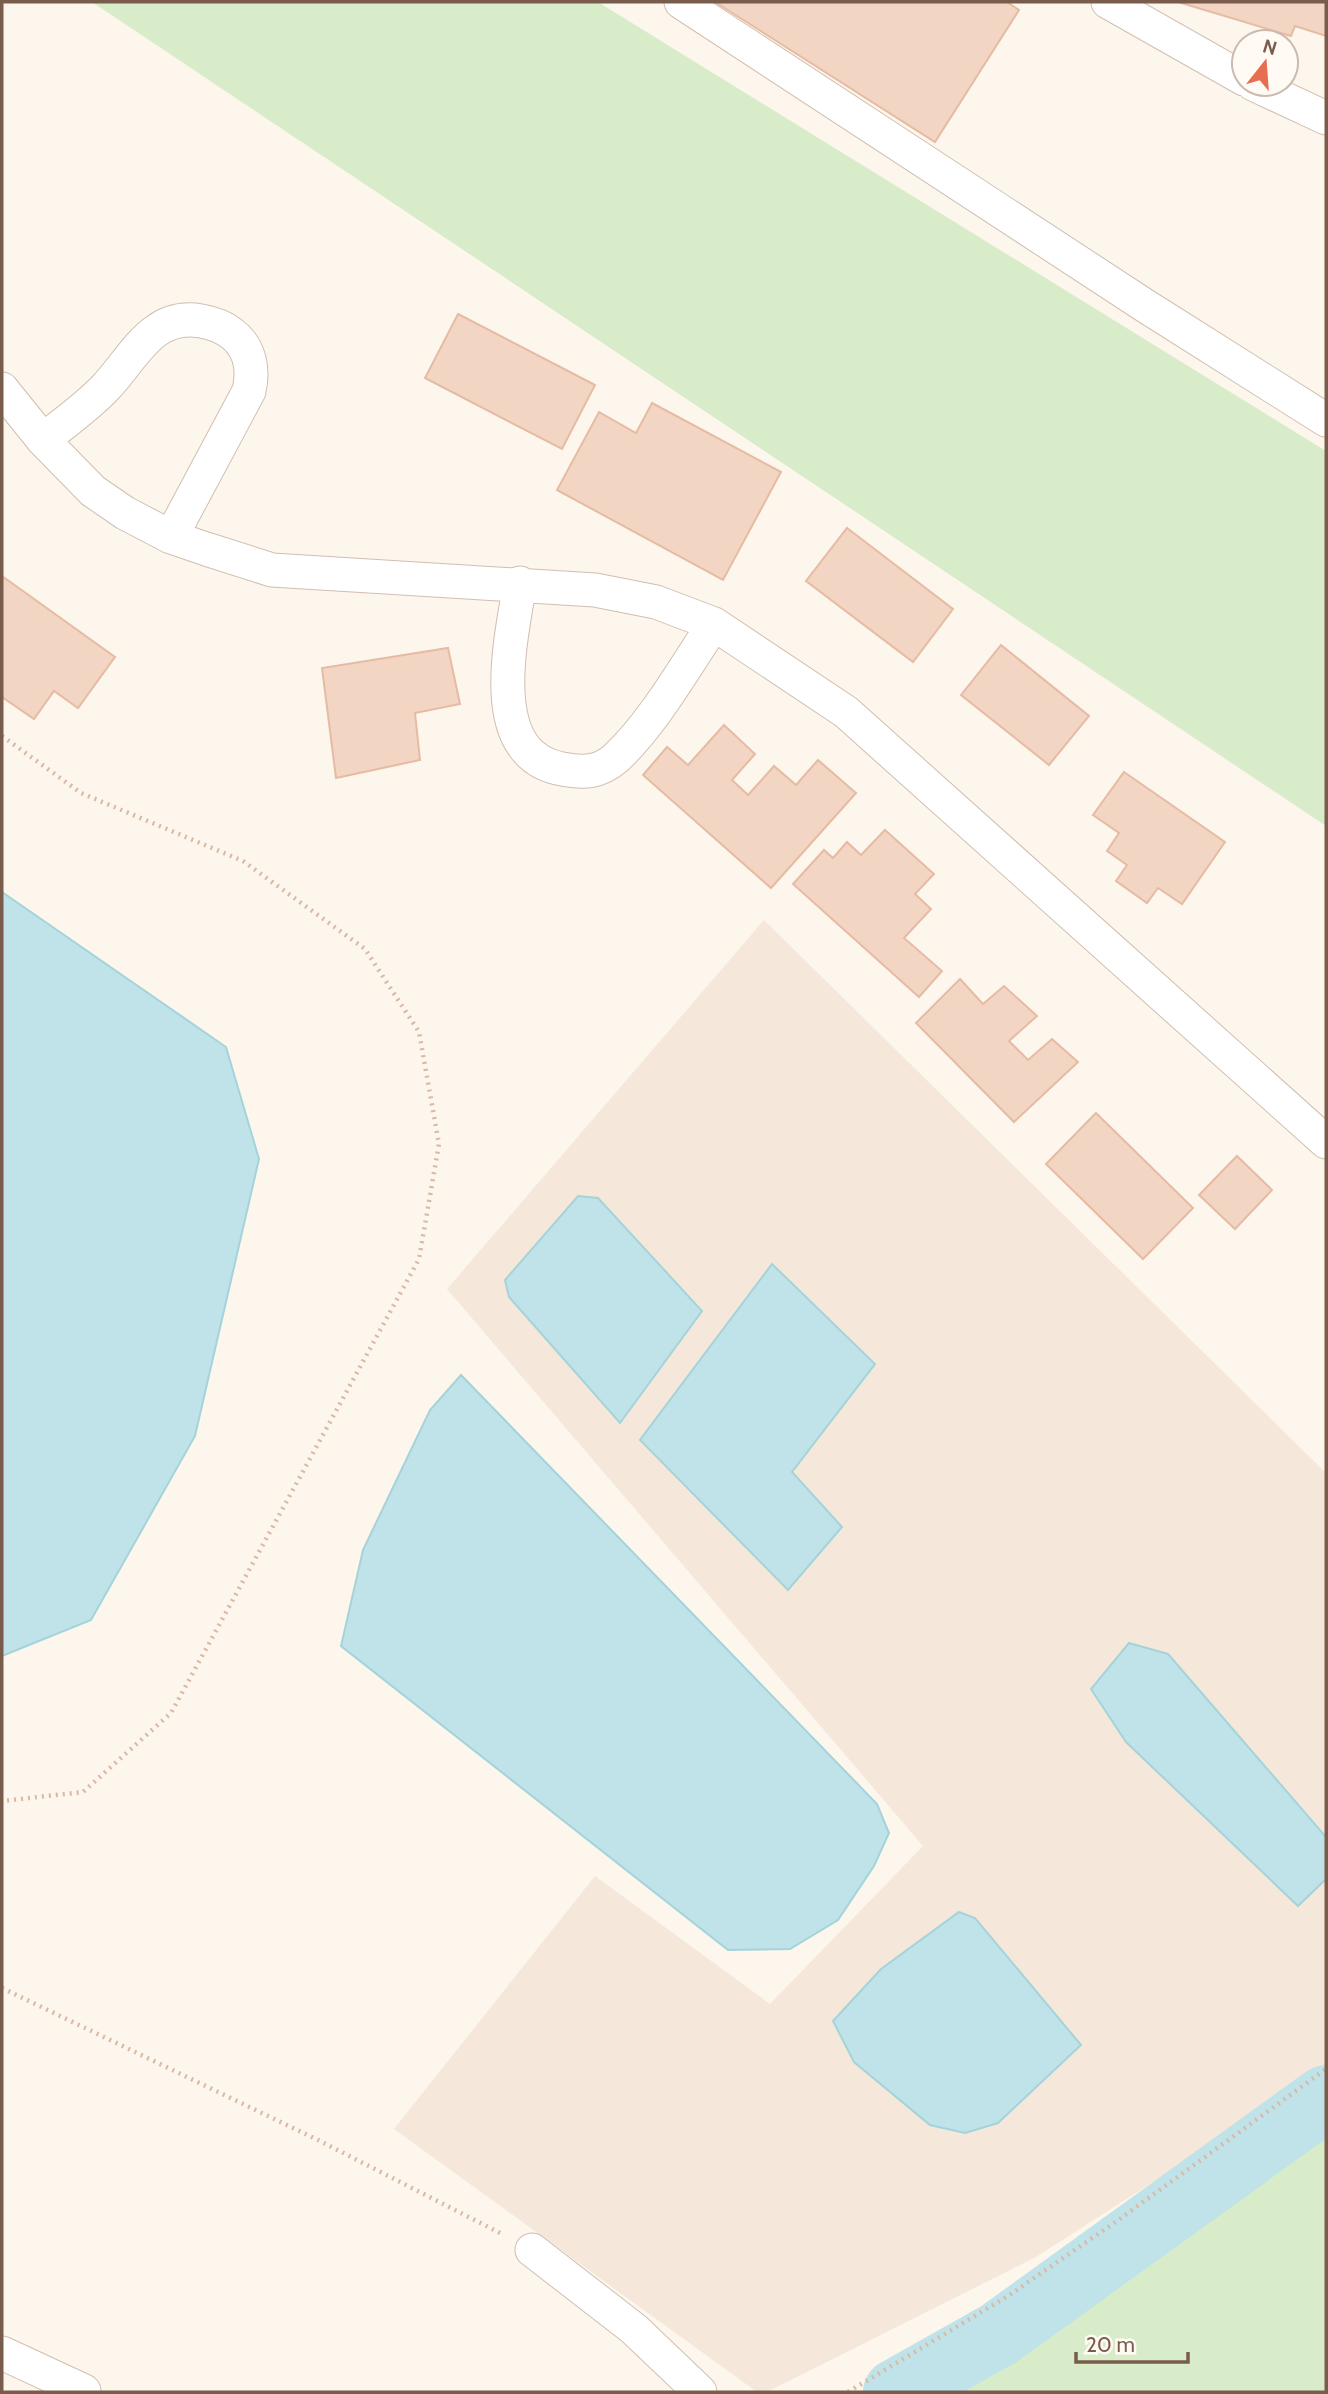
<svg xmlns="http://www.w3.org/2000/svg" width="1328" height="2394" viewBox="0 0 1328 2394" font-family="Cabin,sans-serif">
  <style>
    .residential { fill: #f5e8da }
    .green { fill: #d8ecc9 }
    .water { fill: #bfe3e8; stroke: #a5d3da; stroke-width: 2 }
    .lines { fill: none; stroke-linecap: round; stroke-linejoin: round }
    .river { stroke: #bfe3e8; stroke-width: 66 }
    .building { fill: #f3d5c3; stroke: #e6bba3; stroke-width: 2 }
    .minor-casing { stroke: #d1beb0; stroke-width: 35 }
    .path { stroke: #d9b8a5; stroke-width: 4.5; stroke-dasharray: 2 5; stroke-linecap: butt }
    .minor { stroke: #fff; stroke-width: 33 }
  </style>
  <rect width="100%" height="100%" fill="#fdf6ec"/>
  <path class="residential" d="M764 920 1326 1473V2067L1312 2080 1036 2257 767 2392H757L394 2129 595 1876 770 2004 923 1846 447 1289Z"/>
  <path class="green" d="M92 2H598L1326 451V826Z
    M1326 2121V2392H959Z"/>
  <path class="water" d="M2 892 226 1047 259 1159 195 1436 91 1620 2 1656Z
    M578 1196 598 1198 702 1311 620 1423 509 1297 505 1280Z
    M772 1264 875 1364 792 1472 842 1527 788 1590 640 1440Z
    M461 1375 877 1804 889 1833 874 1866 838 1920 790 1949 728 1950 341 1646 363 1550 430 1410Z
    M1129 1643 1168 1654 1326 1837V1879L1298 1906 1126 1742 1091 1689Z
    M959 1912 975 1918 1081 2045 998 2123 965 2133 930 2125 854 2062 833 2021 881 1969Z"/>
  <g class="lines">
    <path class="river" d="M896 2392 999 2334 1326 2098"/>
  </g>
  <path class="building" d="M715 2H1007L1019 10 935 142Z
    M1178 2H1326V36L1295 26 1291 36Z
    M458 314 595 385 562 449 425 378Z
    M652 403 781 472 723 580 557 490 599 412 636 433Z
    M847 528 953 609 913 662 806 581Z
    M2 576 115 657 78 708 54 691 34 719 2 697Z
    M1001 645 1089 716 1049 765 961 695Z
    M448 648 460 704 415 713 420 760 336 778 322 668Z
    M724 725 755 754 732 780 748 795 774 766 796 785 818 760 856 793 771 888 643 775 667 747 688 765Z
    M1124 772 1225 842 1182 904 1158 888 1147 903 1116 881 1127 865 1107 851 1119 833 1093 815Z
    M885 830 934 874 915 894 931 909 904 938 942 971 919 997 793 884 824 850 833 858 847 842 861 855Z
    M960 979 983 1004 1004 986 1037 1016 1009 1041 1028 1060 1052 1039 1078 1062 1014 1122 916 1023Z
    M1096 1113 1193 1208 1143 1259 1046 1164Z
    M1237 1156 1272 1190 1235 1229 1199 1195Z"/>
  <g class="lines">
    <g class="minor-casing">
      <path id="minor" d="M681 2 1144 305 1326 420
        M1108 2 1244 79
        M1253 84 1326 118
        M2 389 43 440 93 491 125 513 171 537 206 549 272 570 595 590 656 602 714 624 846 712 1326 1142
        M43 440C64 423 87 407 105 388 134 358 152 312 201 321 212 323 222 326 231 333 250 347 254 369 249 391L171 537
        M520 583C511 640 483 755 562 769 583 773 599 773 616 758 655 721 684 668 714 624
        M532 2250 634 2329 700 2392
        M2 2353 84 2391"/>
    </g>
    <path class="path" d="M2 736 81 793 243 861 365 949 419 1032 439 1144 419 1259 171 1713 83 1792 2 1801
      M2 1988 318 2140 500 2233
      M848 2392 1008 2296 1117 2221 1326 2069"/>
    <use href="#minor" class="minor"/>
  </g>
  <rect width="1328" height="2394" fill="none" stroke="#7a5c4d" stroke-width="7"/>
  <g transform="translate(1265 63) rotate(17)"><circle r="33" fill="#fffaf3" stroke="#cabbb1" stroke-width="2"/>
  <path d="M0-5L12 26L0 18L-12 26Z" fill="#e76f51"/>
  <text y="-10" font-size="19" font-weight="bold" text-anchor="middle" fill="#7a5c4d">N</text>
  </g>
  <path d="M1076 2352v10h112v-10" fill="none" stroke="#7a5c4d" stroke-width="3.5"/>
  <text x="1086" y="2352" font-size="21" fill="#7a5c4d" stroke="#fffaf3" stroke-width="5" paint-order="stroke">20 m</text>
</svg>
